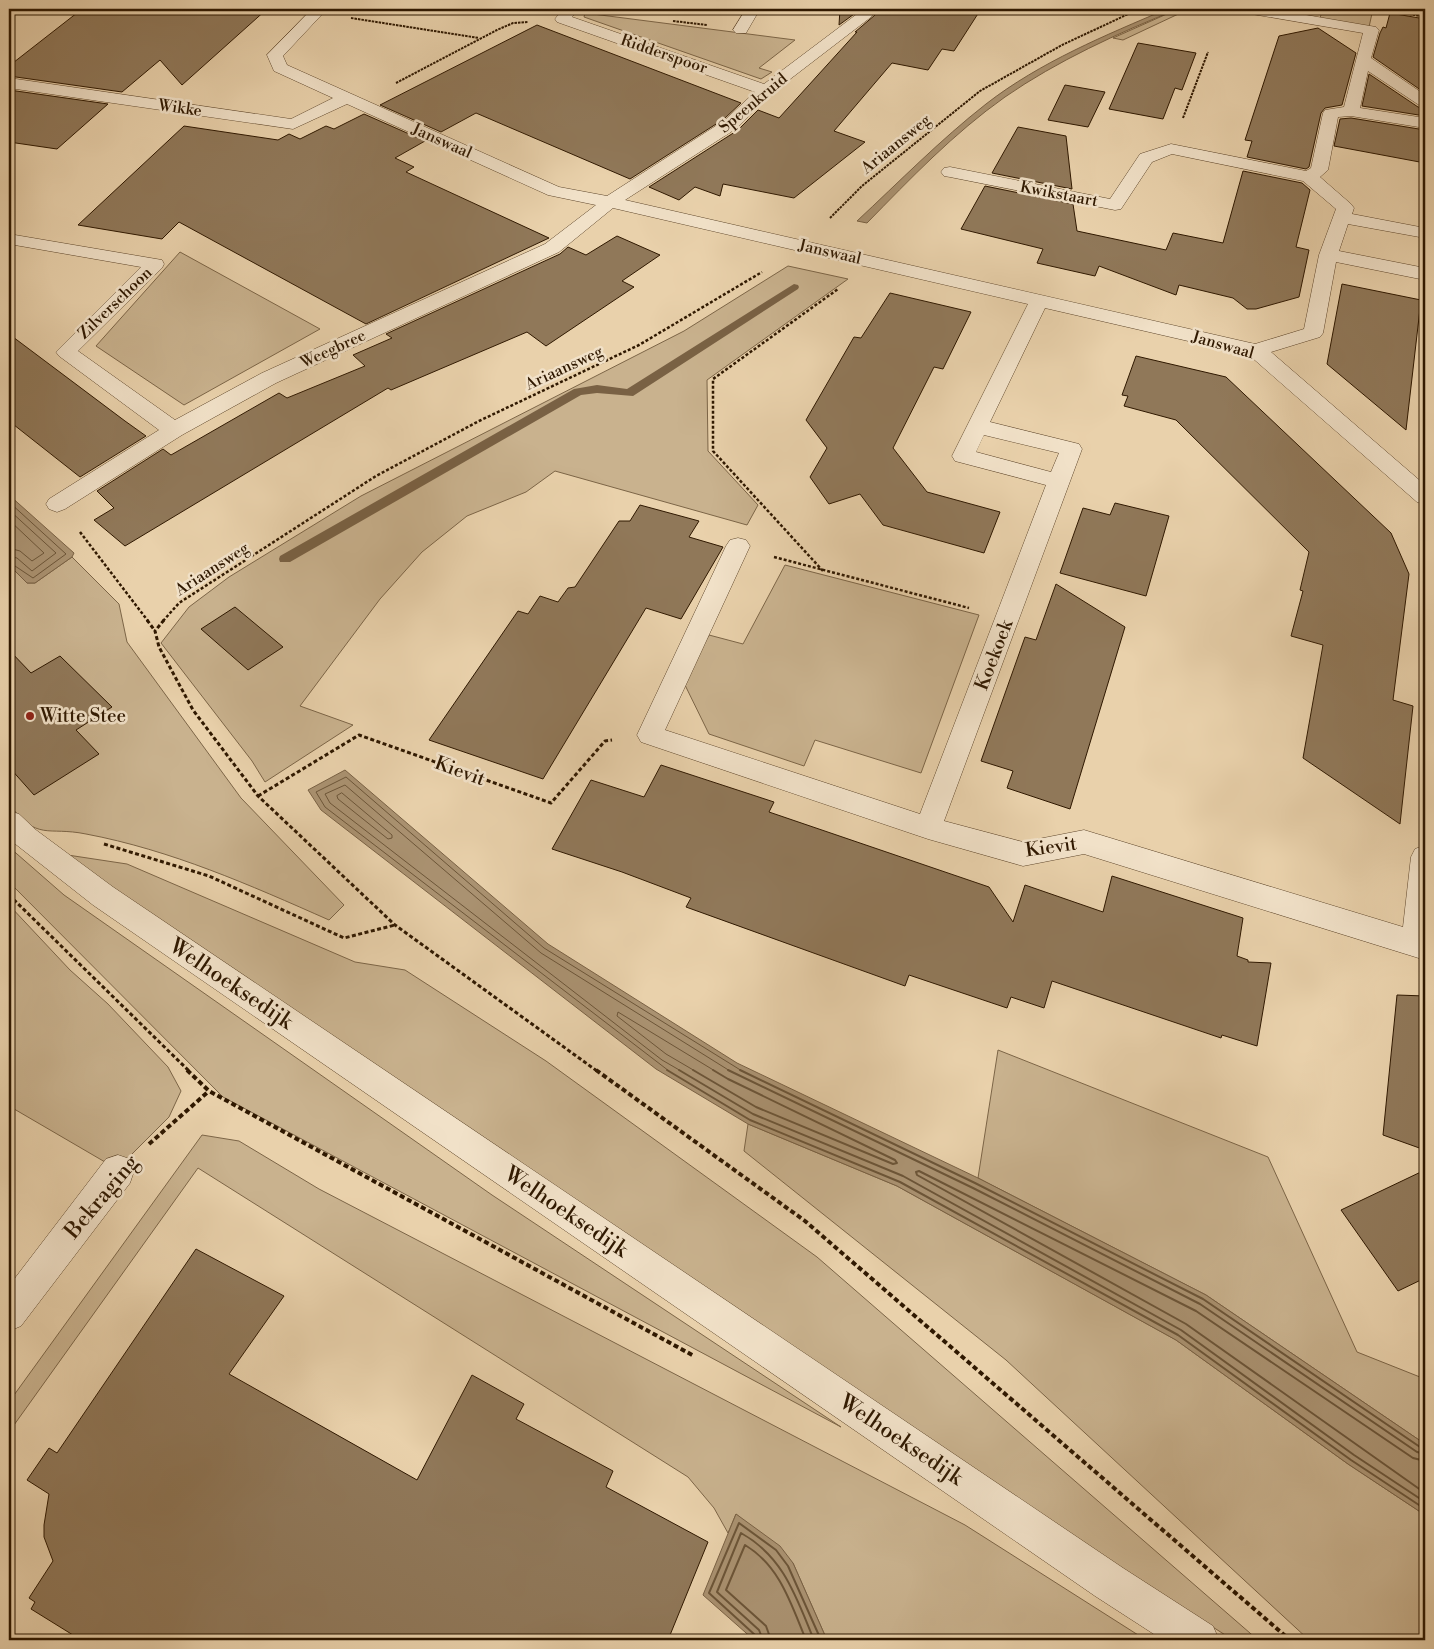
<svg xmlns="http://www.w3.org/2000/svg" width="1434" height="1649" viewBox="0 0 1434 1649" font-family="'Libre Bodoni',serif">
  <style>
    .green { fill: #c9b28e; stroke: #7c6547 }
    .water { fill: #aa9271; stroke: #796144 }
    .lines { fill: none; stroke-linecap: round; stroke-linejoin: round }
    .shore-far1 { stroke: #6c5538; stroke-width: 1 }
    .shore { stroke: #6c5538; stroke-width: 2 }
    .stream { fill: #796144; fill-rule: evenodd }
    .building { fill: #907859; stroke: #2f1800 }
    .minor-casing { stroke: #5e462b; stroke-width: 1 }
    .path-far3 { stroke: #2f1800; stroke-width: 2; stroke-dasharray: 2.5 1; stroke-linecap: butt }
    .path-far2 { stroke: #2f1800; stroke-width: 2.5; stroke-dasharray: 3 2; stroke-linecap: butt }
    .path-far1 { stroke: #2f1800; stroke-width: 3; stroke-dasharray: 4 2.5; stroke-linecap: butt }
    .path { stroke: #2f1800; stroke-width: 4; stroke-dasharray: 5 3; stroke-linecap: butt }
    .minor { fill: #f1e1c8; fill-rule: evenodd }
    .poi-dot { fill: #8f2418; stroke: #f1e1c8; stroke-width: 2 }
    .labels { text-anchor: middle; dominant-baseline: central; stroke-width: 5; stroke-linejoin: round; paint-order: stroke }
    .far-street-label { font-size: 16px; fill: #2f1800; stroke: #f1e1c8 }
    .street-label { font-size: 19px; fill: #2f1800; stroke: #f1e1c8 }
    .poi-label { font-size: 19px; fill: #2f1800; stroke: #f1e1c8; text-anchor: start }
    .near-street-label { font-size: 22px; fill: #2f1800; stroke: #f1e1c8 }
  </style>
  <rect width="100%" height="100%" fill="#e9d1ab"/>
  <filter id="stains"><feTurbulence type="fractalNoise" baseFrequency=".004" numOctaves="4"/><feColorMatrix values="0 0 0 0 .2 0 0 0 0 .09 0 0 0 0 .02 0 0 0 .5 -.17"/></filter>
  <radialGradient id="worn" r=".72"><stop offset=".6" stop-color="#630" stop-opacity="0"/><stop offset="1" stop-color="#630" stop-opacity=".3"/></radialGradient>
  <path class="green" d="M1178 9H1189L1123 40 1113 38Z
    M1323 9H1373L1369 27 1320 18Z
    M585 13 795 40 759 68 772 72 761 79 584 17Z
    M180 252 320 329 184 405 96 346Z
    M788 266 848 279 707 380 708 451 758 505 747 525 555 471 526 492 467 516 422 552 380 599 300 706 353 725 265 782 252 761 161 643 189 607 229 577 361 496 684 331Z
    M72 557 119 604 127 642 241 798 344 905 329 920C250 885 171 850 86 834 47 826 38 842 9 804V565L27 583H35Z
    M785 565 979 615 921 773 815 740 804 766 709 734 683 681 709 635 743 644Z
    M9 847 64 895 492 1195 841 1427 223 1097 9 882Z
    M61 854 127 864 355 962 405 970 546 1061 817 1257 1258 1640H1233L875 1410Z
    M9 905 70 970 108 1004 168 1067 181 1091 169 1117 117 1169 9 1106Z
    M998 1050 1268 1157 1357 1352 1425 1379V1444L1206 1295 978 1178Z
    M748 1124 897 1186 1176 1340 1348 1464 1425 1515V1640H1309L1006 1360 744 1151Z
    M202 1135 239 1141 319 1189 965 1525 1146 1640H827L793 1563 736 1514 728 1533 714 1508 688 1477 198 1168 9 1432V1402Z"/>
  <path class="water" d="M1167 9H1178C1118 33 1057 61 1005 97 954 133 910 179 867 223L857 221C899 182 940 140 986 104 1040 62 1106 35 1167 9Z
    M9 495 74 553 72 557 35 583H27L9 565Z
    M345 770 548 944 737 1063 978 1178 1206 1295 1425 1444V1515L1348 1464 1176 1340 897 1186 748 1124 656 1069 321 810 308 790Z
    M736 1514 780 1546 793 1563 827 1640H754L703 1595Z"/>
  <g class="lines">
    <path class="shore-far1" d="M9 502 66 554 33 578 9 562
      M9 510 56 553 32 571 17 558 9 556
      M9 520 44 553 32 561 20 551 9 548
      M342 793 392 835V838L388 839 338 799 337 796Z
      M669 1071 325 807 316 792 346 777 544 948 742 1071
      M681 1071 662 1060 330 803 325 794 345 785 541 953 730 1071
      M695 1071 666 1054 617 1016 618 1012 715 1071"/>
    <path class="shore" d="M667 1070 750 1120 900 1182 1178 1335 1351 1460 1425 1509
      M679 1070 753 1114 903 1176 1181 1330 1354 1455 1425 1502
      M693 1070 756 1107 893 1164 897 1163 895 1160 728 1079 713 1070
      M728 1070 973 1188 1200 1304 1417 1452 1425 1454
      M740 1070 975 1183 1203 1299 1420 1447 1425 1448
      M1425 1461 1413 1458 1196 1311 919 1171 916 1172 917 1175 1186 1324 1425 1493
      M757 1640 755 1635 709 1593 739 1523 776 1550 788 1566 821 1640
      M763 1640 759 1630 717 1592 741 1533C784 1557 796 1597 814 1640
      M771 1640 766 1626 726 1590 745 1545C780 1566 791 1604 806 1640"/>
    <path class="stream" d="M794 284 798 285 799 287 798 289 633 396 597 393 581 395 290 562H280L279 559 280 556 574 389 597 385 627 389Z"/>
  </g>
  <path class="building" d="M82 9H267L182 85 160 60 122 92 9 76V66Z
    M840 9H981L954 51 942 49 928 70 892 63 834 131 865 142 794 198 723 184 720 196 695 187 679 200 649 187 738 130 758 110 779 118 857 32H855L875 15 871 9H861L839 25Z
    M1390 13 1425 19V93L1373 57 1380 33 1383 27 1386 28Z
    M537 25 741 103 724 119 630 179 476 113 441 132 380 105Z
    M1318 28 1356 53 1342 105 1325 108 1321 113 1309 167 1306 169 1247 157 1252 141 1245 140 1279 36Z
    M1138 43 1196 53 1182 90 1175 88 1163 119 1109 109Z
    M1369 74 1418 107 1425 109V116L1362 106Z
    M1065 85 1105 92 1088 127 1048 120Z
    M9 90 108 104 57 149 9 142Z
    M364 114 425 141 395 158 414 167 406 172 549 238 366 324 179 222 162 239 78 225 184 126 278 140 289 134 300 139 326 126 334 129Z
    M1351 118 1425 130V163L1334 146 1340 119Z
    M1018 127 1066 136 1072 189 992 173Z
    M1243 171 1302 183 1310 190 1296 247 1309 250 1299 297 1256 309H1247L1233 298 1179 285 1176 295 1099 266 1095 276 1037 263 1043 249 961 229 985 186 1073 204 1077 231 1166 250 1173 233 1223 243Z
    M617 236 660 255 622 281 634 287 546 346 527 332 391 390 388 388 125 546 94 520 114 508 97 491 163 449 171 455 279 393 287 398 365 366 353 355 392 338 386 334 560 254 568 247 586 255Z
    M1342 284 1421 300 1406 430 1327 364Z
    M890 293 971 312 943 369 934 367 893 448 927 492 1000 512 984 553 883 525 860 494 829 504 810 477 827 448 806 420 854 337 861 338Z
    M9 334 125 421 146 436 80 477 9 421Z
    M1136 356 1226 377 1391 533 1409 574 1393 700 1413 706 1400 824 1303 758 1323 645 1291 636 1303 591 1300 590 1309 552 1176 420 1124 406 1128 396 1122 395Z
    M1115 503 1169 516 1146 596 1060 573 1083 508 1110 515Z
    M640 505 699 521 689 537 723 547 681 619 646 608 543 779 429 740 518 611 528 614 540 596 558 602 568 588 575 587 619 521H630Z
    M1056 584 1125 627 1070 809 1007 788 1013 771 981 761 1025 637 1036 640Z
    M235 607 283 647 248 670 201 629Z
    M9 650 31 673 60 656 112 707 76 730 99 754 34 795 9 767Z
    M661 765 774 802 769 812 989 887 1013 922 1025 885 1103 912 1112 876 1243 918 1237 956 1248 960V962L1271 963 1257 1046 1222 1035 1221 1038 1052 981 1044 1008 1011 997 1007 1008 909 975 905 986 686 907 691 898 622 872 552 849 591 780 644 797Z
    M1397 995 1425 996V1150L1383 1135Z
    M1425 1170V1278L1398 1291 1341 1210Z
    M196 1249 284 1296 229 1374 417 1480 472 1375 524 1404 516 1419 613 1471 606 1487 708 1542 668 1640H81L31 1609 35 1602 29 1598 53 1561 44 1537V1525L49 1494 27 1480 49 1448 57 1453Z"/>
  <g class="lines">
    <g class="minor-casing">
      <path id="minor" d="M312 9H327L283 56 287 65 559 187 607 196 725 120 755 92 557 22 555 19 563 9H578L572 17 764 84 861 11H871L873 14 871 17 772 93 737 128 625 200 1255 344 1304 329 1319 255 1336 209 1303 181 1172 154 1152 162 1121 209 1115 210 950 177 944 176 941 172 944 168 950 167 1110 199 1140 154 1171 144 1306 171 1311 168 1323 113 1325 110 1344 107 1363 33 1246 13 1241 12 1239 9H1271L1376 27 1379 30 1371 58 1425 95V107L1419 105 1368 71 1360 108 1425 118V128L1351 116 1338 117 1328 170 1320 177 1351 204 1354 208 1352 214 1425 228V238L1348 224 1339 251 1425 268V280L1336 262 1323 333 1320 337 1271 352 1425 485V505L1417 502 1249 355 1045 308 990 422 1079 444 1082 449 944 821 1023 842 1084 830 1403 927 1411 857 1415 849 1425 845V960L1084 854 1023 866 928 839 641 742 637 735 726 546 730 540 738 538 746 540 750 546 665 730 920 814 1046 485 955 461 952 456 1028 304 613 208 559 252 276 383 182 435 65 509 57 512 49 509 46 504 49 499 159 430 59 356 56 352 141 267 9 244V234L162 260 164 264 162 268 78 351 175 420 262 373 545 244 596 205 548 195 347 104 293 129 9 88V78L291 119 333 98 274 71 267 55ZM984 435 1059 453 1051 472 976 452Z
        M746 9H760L746 33H736L733 30Z
        M9 811 19 814 36 830 113 887 1123 1568 1213 1626 1219 1640H1163L1095 1596 93 905 9 839Z
        M118 1155 130 1159 134 1171 130 1183 21 1326 9 1331V1286L106 1159Z"/>
    </g>
    <path class="path-far3" d="M1399 12 1425 17
      M351 18 479 38
      M673 21 707 25
      M396 83 497 30 513 23 528 22
      M1183 118 1208 52
      M830 218 862 186 980 91 1062 45 1139 9"/>
    <path class="path-far2" d="M80 532 148 621
      M774 557 969 608
      M823 571 713 451V379L838 289
      M163 621 179 603 376 476 479 421 639 345 762 272"/>
    <path class="path-far1" d="M147 620 155 631
      M164 620 155 631 159 647 193 710 258 796 395 925 597 1071
      M258 796 359 735 551 803 605 741 612 740
      M104 844 209 876 344 938 395 925
      M9 895 189 1071"/>
    <path class="path" d="M187 1070 209 1091 694 1356
      M596 1070 805 1221 1290 1640
      M149 1144 209 1091"/>
    <use href="#minor" class="minor"/>
  </g>
  <circle class="poi-dot" cx="30" cy="716" r="5"/>
  <g class="labels">
    <g class="far-street-label">
      <text transform="translate(664 54) rotate(19)">Ridderspoor</text>
      <text transform="translate(753 103) rotate(-40)">Speenkruid</text>
      <text transform="translate(180 108) rotate(8)">Wikke</text>
      <text transform="translate(442 141) rotate(24)">Janswaal</text>
      <text transform="translate(896 144) rotate(-39)">Ariaansweg</text>
      <text transform="translate(1059 194) rotate(11)">Kwikstaart</text>
      <text transform="translate(830 252) rotate(13)">Janswaal</text>
      <text transform="translate(115 303) rotate(-44)">Zilverschoon</text>
      <text transform="translate(1223 345) rotate(16)">Janswaal</text>
      <text transform="translate(333 349) rotate(-25)">Weegbree</text>
      <text transform="translate(564 368) rotate(-25)">Ariaansweg</text>
      <text transform="translate(212 569) rotate(-33)">Ariaansweg</text>
    </g>
    <g class="street-label">
      <text transform="translate(994 655) rotate(-69)">Koekoek</text>
      <text transform="translate(460 771) rotate(20)">Kievit</text>
      <text transform="translate(1051 847) rotate(-8)">Kievit</text>
    </g>
    <g class="poi-label">
      <text x="40" y="716">Witte Stee</text>
    </g>
    <g class="near-street-label">
      <text transform="translate(231 984) rotate(34)">Welhoeksedijk</text>
      <text transform="translate(102 1197) rotate(-50)">Bekraging</text>
      <text transform="translate(566 1212) rotate(34)">Welhoeksedijk</text>
      <text transform="translate(901 1440) rotate(34)">Welhoeksedijk</text>
    </g>
  </g>
  <rect width="1434" height="1649" fill="none" stroke="#e9d1ab" stroke-width="30"/>
  <rect x="10" y="10" width="1414" height="1629" fill="none" stroke="#2f1800" stroke-width="2.5"/>
  <rect x="15" y="15" width="1404" height="1619" fill="none" stroke="#2f1800"/>
  <rect width="100%" height="100%" filter="url(#stains)"/>
  <rect width="100%" height="100%" fill="url(#worn)"/>
</svg>
